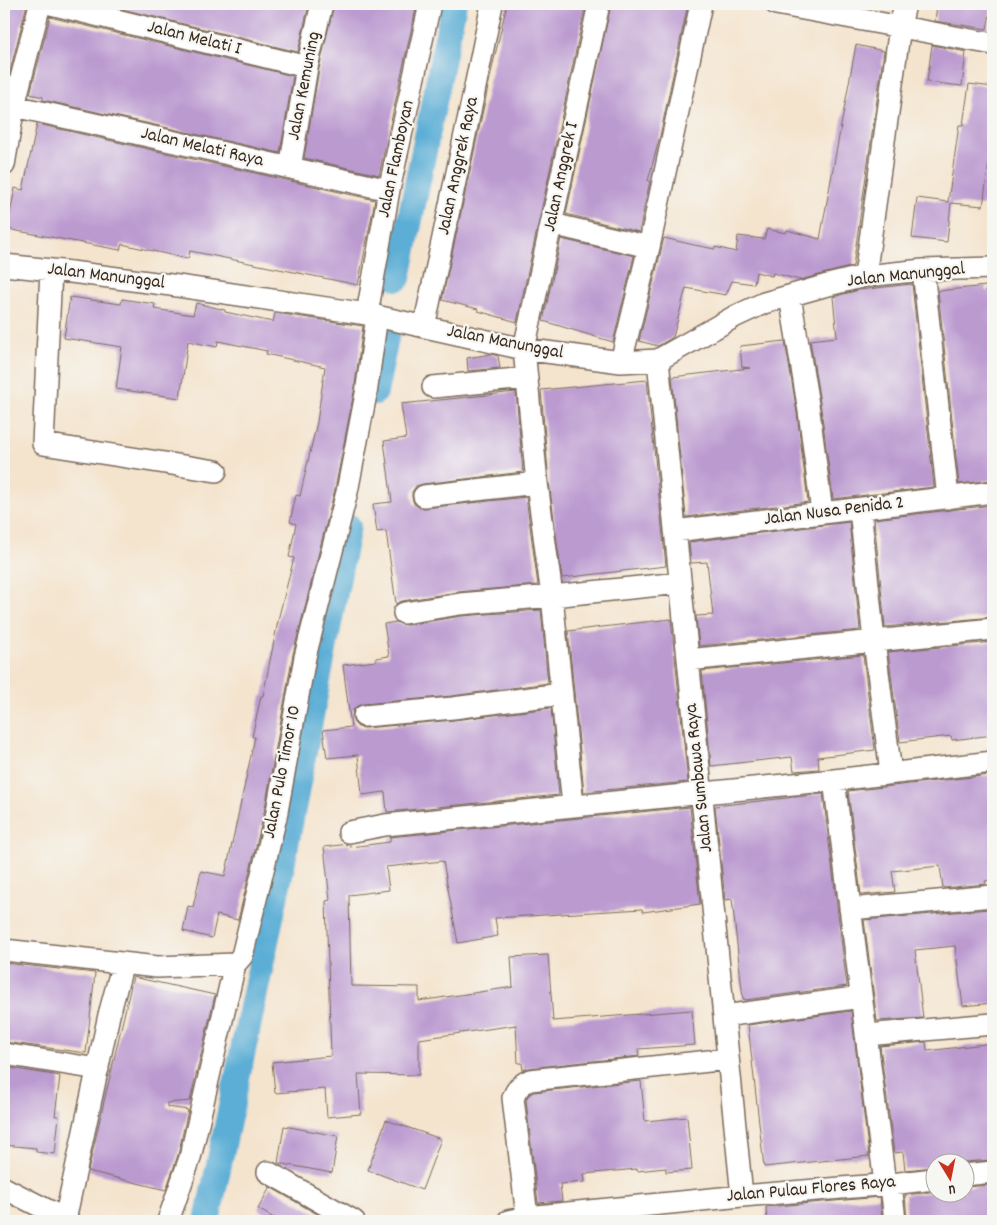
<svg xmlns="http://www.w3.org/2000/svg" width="997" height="1225" viewBox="0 0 997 1225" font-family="Dekko,sans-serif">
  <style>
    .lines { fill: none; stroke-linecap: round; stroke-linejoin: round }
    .canal { stroke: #5baed6; stroke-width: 26 }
    .building { fill: #bb9ad0 }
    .minor-casing { stroke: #7c6b5c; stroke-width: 24 }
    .minor { stroke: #fff; stroke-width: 21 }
    .labels { text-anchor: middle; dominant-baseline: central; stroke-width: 4.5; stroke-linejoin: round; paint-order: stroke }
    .street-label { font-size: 19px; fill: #3b2a1e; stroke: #f6f6f2 }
  </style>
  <rect width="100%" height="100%" fill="#f6f6f2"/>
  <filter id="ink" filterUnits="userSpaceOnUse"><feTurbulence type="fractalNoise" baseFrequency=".02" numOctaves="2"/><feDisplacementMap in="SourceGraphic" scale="10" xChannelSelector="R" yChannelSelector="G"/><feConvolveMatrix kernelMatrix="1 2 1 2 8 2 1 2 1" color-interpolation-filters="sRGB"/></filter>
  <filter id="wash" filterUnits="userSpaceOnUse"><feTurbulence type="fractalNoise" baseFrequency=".0096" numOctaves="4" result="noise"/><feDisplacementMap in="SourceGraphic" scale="20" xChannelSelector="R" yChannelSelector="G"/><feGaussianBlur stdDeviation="1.12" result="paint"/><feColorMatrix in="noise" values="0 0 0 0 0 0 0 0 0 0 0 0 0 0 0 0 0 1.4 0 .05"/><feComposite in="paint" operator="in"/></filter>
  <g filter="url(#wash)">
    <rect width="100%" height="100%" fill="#f4e4ce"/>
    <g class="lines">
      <path class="canal" d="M398 278 454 4
        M375 392 387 333
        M207 1221 282 865 348 526"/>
    </g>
    <g id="blocks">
      <path class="building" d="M4 4H27L8 79 4 78Z
        M102 4H309L298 52Z
        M334 4H417L379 175 304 158 319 69Z
        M507 4H586L517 322 478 311V309L442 300 493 64Z
        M611 4H688L660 136 648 181H650L639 232 566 214Z
        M937 4H992L987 29 935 21Z
        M50 17 293 76 280 153 43 100V97L30 94Z
        M856 45 884 51 853 266 800 280 773 273 772 276 756 272 754 284 732 281 726 295 686 288 673 337 658 346 639 341 664 238 694 245 715 249V247L736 252 738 236 764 239 767 229 786 233 787 230 820 239Z
        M932 45 966 52 962 86 927 82Z
        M969 84 993 87V133L983 206 951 203 947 242 912 238 917 198 948 202 959 125H963Z
        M37 124 375 200 358 285 190 251 188 259 122 244 120 250 7 229 15 188 23 190Z
        M561 239 634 256 613 342 543 321Z
        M912 284 934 487 833 499 821 409 810 340 837 337 833 297 859 290Z
        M986 286V291L993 290V480L959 484 938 291Z
        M70 297 121 304 122 299 155 304 154 309 193 315 196 303 225 310V312L273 322 275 313 363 326 354 392 335 489 293 654 264 813 238 920 217 915 212 938 183 931 188 906 193 907 201 871 225 876 255 737H252L261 696H263L279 616 294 558 289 557 296 524 290 522 296 495 300 496 317 422 325 367 266 354 267 351 218 341 217 347 188 341 180 398 116 389 122 347 64 338Z
        M785 341 797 413 808 502 686 517 672 377 750 368 742 367 740 346Z
        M491 354 498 356 500 368 468 371 467 358Z
        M647 380 666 566 562 578 549 482 541 390Z
        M516 392 523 472 423 484 416 486 412 492V497L414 504 420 508H425L526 497 538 585 458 592 402 601 396 604 386 531 377 532 373 504 392 502 384 441 406 438 401 404Z
        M993 505V617L885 627 874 519Z
        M849 522 860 630 699 646 696 616 713 615 707 562 691 563 689 542Z
        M541 610 548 683 452 696 363 704 357 706 353 710 352 718 354 723 358 727 365 728 454 720 551 708 559 795 387 812 385 792 362 795 358 755 327 758 323 730 351 727 343 665 376 661V658L389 656 384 624 396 622 406 625 462 616Z
        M671 619 688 782 584 792 568 631Z
        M993 642V735L952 740 951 736 900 742 888 652Z
        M863 655 875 750 818 757 819 769 794 771 792 757 711 766 702 671Z
        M990 775 993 801V880L985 881 986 884 943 888 940 866 892 871 895 892 861 895 848 791Z
        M822 794H823L847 986 745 1000V999H743L732 899 725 900 715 806Z
        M690 807 700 904 643 912 642 909 495 918 498 936 458 943 443 861 386 867 389 890 349 895 351 986 419 987V1001L513 987 511 957 548 955 553 1021 692 1010 695 1045 638 1049 639 1056 529 1068 523 1070 522 1063H518L516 1025 419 1039V1075L358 1074 361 1114 327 1117 325 1089 275 1093 272 1062 331 1056 326 901 330 900 324 847 349 844 350 847 390 842V837Z
        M989 909 993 948V1003L963 1006 955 946 915 950 923 1018 877 1021 864 920Z
        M4 963 95 973 86 1053 4 1042Z
        M133 977 215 995 190 1101 167 1103V1107L188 1110 178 1155 166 1190 88 1171Z
        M851 1011 869 1156 764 1167 748 1025Z
        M926 1042 927 1051 993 1043V1160L963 1162H934V1167L905 1170 903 1152 894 1153 880 1046Z
        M4 1067 60 1076 55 1116H59L55 1154 36 1152V1148L4 1145Z
        M641 1081 645 1121 687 1117 692 1170 666 1172V1168L637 1171V1169L584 1174 585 1182 560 1184 562 1201 538 1203 526 1100 528 1096 533 1092Z
        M386 1120 441 1139 422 1190 368 1170Z
        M284 1126 338 1136 332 1173 278 1163Z
        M993 1185V1221H907L905 1195 934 1192H964V1187Z
        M270 1187 324 1218 323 1221H279L258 1209Z
        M880 1197 882 1221H767L766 1207Z"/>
    </g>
  </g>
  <g filter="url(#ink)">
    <use href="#blocks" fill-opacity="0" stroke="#7c6b5c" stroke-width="1"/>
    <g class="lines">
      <g class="minor-casing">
        <path id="minor" d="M51 4 307 67
          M776 4 993 44
          M14 106 389 190
          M4 165 14 106 40 4
          M290 168 307 67 322 4
          M552 224 649 247
          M4 265 71 272 171 285 367 314 524 349 621 362 658 360 734 317 764 303 824 286 865 276 923 270 993 268
          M51 270 43 444 216 471
          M923 270 948 498
          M865 276 900 27 905 4
          M790 296 809 411 822 513
          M367 314 389 190 430 4
          M424 327 473 97 492 4
          M658 360 742 1196
          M621 362 649 247 701 4
          M433 387 527 378
          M424 496 537 483
          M860 509 874 641 891 773
          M675 531 993 492
          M404 613 460 604 552 596 680 583
          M688 660 993 629
          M364 716 453 708 562 694
          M834 780 885 1184
          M573 806 552 596 537 483 524 349 599 4
          M349 832 385 825 834 780 993 762
          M850 909 993 896
          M4 950 157 967 235 964
          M724 1016 861 997
          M866 1035 993 1024
          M4 1054 98 1069
          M268 1172 354 1221
          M964 1175 993 1172
          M891 1184 895 1221
          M4 1188 69 1221
          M527 1217 513 1098C517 1088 521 1084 530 1080L728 1059
          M65 1220 109 1015 123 963
          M168 1221 190 1158 235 964 242 956 276 817 305 657 347 492 366 394 377 316
          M508 1221 527 1217 742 1196 891 1184 934 1179"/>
      </g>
      <use href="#minor" class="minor"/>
    </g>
  </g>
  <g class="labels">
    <g class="street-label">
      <text transform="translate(194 39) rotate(14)">Jalan Melati I</text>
      <text transform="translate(305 86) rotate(-79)">Jalan Kemuning</text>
      <text transform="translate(202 148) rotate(13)">Jalan Melati Raya</text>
      <text transform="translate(397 159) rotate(-78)">Jalan Flamboyan</text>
      <text transform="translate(459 166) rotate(-78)">Jalan Anggrek Raya</text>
      <text transform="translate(562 177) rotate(-78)">Jalan Anggrek I</text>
      <text transform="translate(906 276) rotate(-6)">Jalan Manunggal</text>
      <text transform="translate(106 277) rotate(7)">Jalan Manunggal</text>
      <text transform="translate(505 343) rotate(11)">Jalan Manunggal</text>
      <text transform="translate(834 512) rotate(-7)">Jalan Nusa Penida 2</text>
      <text transform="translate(283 772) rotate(-79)">Jalan Pulo Timor 10</text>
      <text transform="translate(700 778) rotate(-96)">Jalan Sumbawa Raya</text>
      <text transform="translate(811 1190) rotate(-5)">Jalan Pulau Flores Raya</text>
    </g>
  </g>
  <rect width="997" height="1225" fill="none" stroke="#f6f6f2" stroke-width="20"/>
  <g transform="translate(950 1178) rotate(170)"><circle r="24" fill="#f6f6f2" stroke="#aba49d"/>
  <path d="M0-4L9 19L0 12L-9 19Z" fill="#c8321e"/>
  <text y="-8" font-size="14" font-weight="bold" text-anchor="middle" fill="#3b2a1e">U</text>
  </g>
</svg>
